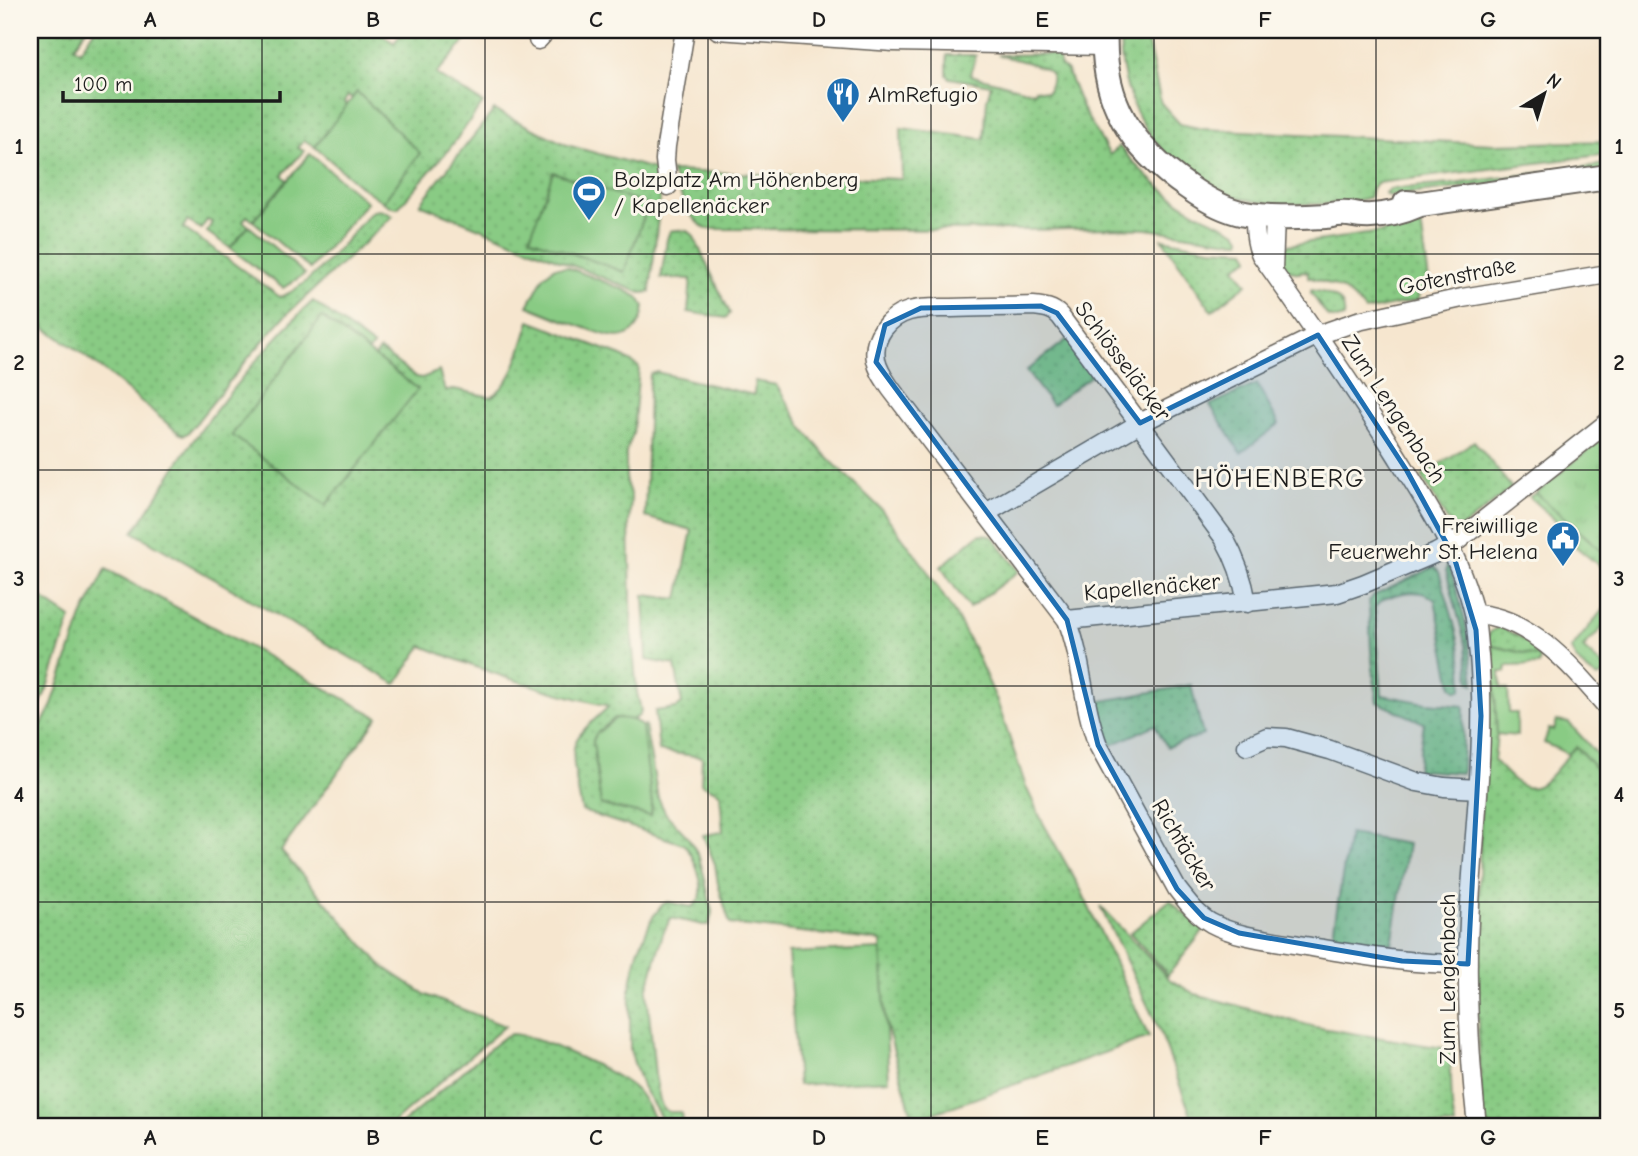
<svg xmlns="http://www.w3.org/2000/svg" width="1638" height="1156" viewBox="0 0 1638 1156" font-family="'Comic Neue',sans-serif">
  <style>
    .grass { fill: url(#grass-dots); stroke: #527450; stroke-width: 2 }
    .park { fill: url(#park-tufts); stroke: #527450; stroke-width: 2 }
    .garden { fill: #89cb84; stroke: #527450; stroke-width: 2 }
    .lines { fill: none; stroke-linecap: round; stroke-linejoin: round }
    .street-casing { stroke: #68635b; stroke-width: 21 }
    .secondary-casing { stroke: #68635b; stroke-width: 28 }
    .street { stroke: #fff; stroke-width: 18 }
    .secondary { stroke: #fff; stroke-width: 24 }
    .marked { fill: #1f6fb2; fill-opacity: 0.2; stroke: #1f6fb2; stroke-width: 5; stroke-linejoin: round }
    .grid { fill: none; stroke: #1c1c1c; stroke-width: 2; stroke-opacity: 0.55 }
    .labels { text-anchor: middle; dominant-baseline: central; stroke-width: 6; stroke-linejoin: round; paint-order: stroke }
    .poi-label { font-size: 23px; fill: #1c1c1c; stroke: #fbf7ec; text-anchor: start }
    .street-label { font-size: 23px; fill: #1c1c1c; stroke: #fbf7ec }
    .quarter-label { font-size: 26px; letter-spacing: 2px; fill: #1c1c1c; stroke: #fbf7ec }
    .neatline { fill: none; stroke: #1c1c1c; stroke-width: 2.5 }
    .grid-label { font-size: 23px; text-anchor: middle; font-weight: bold; fill: #1c1c1c }
  </style>
  <defs>
    <pattern id="grass-dots" width="8" height="8" patternUnits="userSpaceOnUse" patternTransform="scale(1.75)"><rect width="8" height="8" fill="#89cb84"/><path d="M2 2h.1M6 6h.1" fill="none" stroke="#76ae71" stroke-width="1.8" stroke-linecap="round"/></pattern>
    <pattern id="park-tufts" width="24" height="20" patternUnits="userSpaceOnUse" patternTransform="scale(1.75)"><rect width="24" height="20" fill="#89cb84"/><path d="M3 7l-1-3M5 7V3M7 7l1-3M15 17l-1-3M17 17v-4M19 17l1-3" fill="none" stroke="#76ae71"/></pattern>
  </defs>
  <rect width="100%" height="100%" fill="#fbf7ec"/>
  <filter id="ink" filterUnits="userSpaceOnUse"><feTurbulence type="fractalNoise" baseFrequency=".0143" numOctaves="2"/><feDisplacementMap in="SourceGraphic" scale="14" xChannelSelector="R" yChannelSelector="G"/><feConvolveMatrix kernelMatrix="1 2 1 2 8 2 1 2 1" color-interpolation-filters="sRGB"/></filter>
  <filter id="wash" filterUnits="userSpaceOnUse"><feTurbulence type="fractalNoise" baseFrequency=".00686" numOctaves="4" result="noise"/><feDisplacementMap in="SourceGraphic" scale="28" xChannelSelector="R" yChannelSelector="G"/><feGaussianBlur stdDeviation="1.57" result="paint"/><feColorMatrix in="noise" values="0 0 0 0 0 0 0 0 0 0 0 0 0 0 0 0 0 1.4 0 .05"/><feComposite in="paint" operator="in"/></filter>
  <g filter="url(#wash)">
    <rect width="100%" height="100%" fill="#f6e6cf"/>
    <path class="grass" d="M30 30H86L74 47 80 51 94 30H376L394 43 404 30H475L436 74 483 103 450 148 398 208 392 207 383 202 419 153 357 92 352 98 348 96 344 102 348 105 315 147 304 140 298 148 304 151 282 175 287 180 253 221 247 216 243 221 249 226 230 248 207 232 212 222 207 220 201 229 187 221 183 228 211 247 280 297C313 285 347 238 371 212 380 208 384 211 393 216L284 317 250 356 188 433 184 435 180 434 108 374 77 350 30 318Z
      M1120 30H1145L1161 103 1180 124 1203 129 1493 144 1608 141V154L1377 183 1372 188 1370 197C1351 204 1326 204 1306 204 1283 204 1259 204 1237 197 1223 194 1210 186 1198 178 1143 144 1119 94 1120 30Z
      M1059 54 1060 65 1067 71 1082 108 1110 155 1119 146C1139 170 1162 192 1189 208 1204 218 1222 223 1238 233L1241 237V241L1224 240 1147 229 1111 228 1023 230 707 229C686 218 680 192 671 171L902 179 901 128 984 139 987 99 991 85 950 78 947 75V55H976L970 75 1034 92 1035 89 1048 92C1049 87 1053 79 1051 75 1049 65 1008 58 998 55Z
      M494 110 567 145 657 170 660 199 650 292 641 293 420 204Z
      M1608 164V171L1390 196 1386 195 1385 193 1389 189 1451 184Z
      M1420 215 1430 288 1418 290 1419 300 1365 311C1347 288 1336 285 1308 277V272L1301 271 1300 273C1297 272 1292 272 1289 270 1279 264 1281 251 1288 245L1382 232 1388 230 1389 223Z
      M676 230 688 231 693 235 730 313 726 318 688 312 691 279 661 278 667 239 670 231Z
      M1162 239 1211 248 1246 250 1250 258 1235 267 1247 284 1212 311Z
      M1311 290C1327 292 1347 298 1344 317L1337 319 1328 317 1311 293Z
      M313 301 373 346 368 352 322 317 418 389 375 357 380 350 416 377 422 378 439 371 445 391 454 389 491 397C515 382 521 347 530 321L622 356 639 367 633 434 626 452V482L631 497 629 524 632 638 637 693 641 710 640 715 633 720 615 718 596 734 593 741 601 805 651 816 652 805 642 727 645 725 658 798 666 814 687 836 698 854 704 875 712 912 709 925H703L671 918 663 933 647 991 655 1075 660 1101 663 1108 669 1112H681L682 1121 664 1123 642 1086 630 1051V987L638 951 652 918 663 904 668 902 692 907C697 903 701 899 701 893 703 880 692 851 683 844L582 811C579 795 570 758 575 744 579 730 600 716 609 706 544 692 483 671 422 646L396 684 133 532C154 504 170 473 190 445 227 394 267 344 313 301Z
      M1069 338 1096 372 1052 405 1026 371Z
      M656 372 754 395 755 381 776 385 803 428 825 455 879 507 897 530 924 566 955 614 974 649 997 701 1026 787 1042 821 1081 890 1149 1037 928 1115 932 1126H915L885 1020 881 941 730 924 718 884 715 864 703 835 723 832 720 793 701 784 702 757 659 751 655 711 676 708 682 704 675 665 647 660 644 595 678 599 692 530 645 517 649 390 650 374Z
      M1257 384 1279 424 1241 453 1210 405Z
      M1474 441 1512 488 1464 526 1456 527 1447 520 1422 476Z
      M1536 493 1608 556V573L1552 527 1556 521 1529 497Z
      M981 534 989 535 994 538 1019 571 969 608 941 567 974 538Z
      M1447 566 1450 569C1464 610 1470 640 1474 684L1470 682 1466 646 1446 570Z
      M1434 567 1439 572C1449 605 1466 655 1462 689L1457 691 1452 686 1435 600C1421 586 1387 593 1375 607L1382 695 1426 703 1464 706 1462 773 1417 770 1424 723 1377 702 1371 650 1369 601 1373 596Z
      M106 569 378 717 281 851 382 966 426 995 505 1026 389 1126H30V746L51 707 82 617Z
      M30 590 71 618 49 684 30 728Z
      M1500 627 1542 648 1540 657 1493 646 1497 734 1494 761C1502 768 1510 779 1520 785 1543 798 1561 760 1576 746L1608 781V1126H1483L1478 1026 1477 959 1485 644C1487 635 1490 630 1500 627Z
      M1191 685 1203 735 1167 747 1155 725 1112 745 1103 725 1097 702Z
      M1349 834 1408 844 1392 944 1333 934Z
      M1170 900 1181 911 1205 929 1168 975 1130 933Z
      M1100 906 1169 979 1195 994 1315 1027 1450 1049 1452 1106 1455 1126H1195L1159 1029Z
      M511 1034C534 1034 618 1073 635 1089 646 1099 650 1114 658 1126H399L494 1045 506 1036Z"/>
    <path class="park" d="M1608 433V556L1536 493Z"/>
    <path class="garden" d="M357 92 420 153 383 202 360 186 315 147Z
      M310 154 367 202 310 269 253 221Z
      M553 172 648 205 624 272 530 238Z
      M249 226 305 274 283 288 230 248Z
      M555 267H567L625 290 638 297 644 306C643 320 635 337 618 337 609 337 600 333 591 330 570 323 549 315 528 306L544 276Z
      M322 317 418 389 326 505 232 435Z
      M1608 603V626L1606 624 1583 648 1608 671 1598 678C1588 673 1574 660 1571 649Z
      M1493 646 1540 657 1539 665 1507 666 1506 672H1500L1501 688 1508 689 1509 713H1517V736L1497 734Z
      M616 718C626 719 635 718 642 727L652 805 651 816 601 805 593 741 596 734Z
      M1557 721 1569 723 1608 766V781L1576 747 1568 754 1544 743 1549 729 1554 730Z
      M881 949 889 1080 798 1085 788 953Z"/>
  </g>
  <g filter="url(#ink)">
    <g class="lines">
      <g class="street-casing">
        <path id="street" d="M718 30 894 42 1104 46
          M538 40 547 30
          M668 186 665 160 666 146 685 30
          M1255 215C1255 229 1255 243 1261 255 1306 318 1350 382 1392 448 1424 499 1460 553 1474 613 1477 627 1477 641 1479 655 1486 738 1475 821 1470 904 1465 978 1469 1053 1477 1126
          M1273 270 1275 217
          M986 513 1140 423 1318 335 1358 321 1462 298 1608 274
          M1247 603C1243 579 1236 559 1224 538L1060 316C1053 308 1044 307 1033 306 1006 307 979 307 952 308 938 308 923 307 909 311 888 317 872 337 876 360 878 371 885 380 891 389L1067 620C1083 660 1082 704 1098 745L1177 889C1187 902 1197 915 1211 923 1237 937 1270 940 1299 945 1355 954 1411 965 1468 964
          M1474 614C1531 616 1574 669 1608 708
          M1067 620 1337 593 1363 584 1436 553 1456 542 1608 422
          M1247 746 1267 737 1286 738 1330 750 1417 782 1444 787 1478 789"/>
      </g>
      <g class="secondary-casing">
        <path id="secondary" d="M1105 30C1101 100 1131 148 1188 187 1205 199 1224 210 1245 214 1271 219 1300 217 1326 216 1332 215 1340 213 1347 214 1352 214 1357 216 1363 216 1382 217 1402 212 1420 204
          M1406 203 1420 204 1608 177"/>
      </g>
      <use href="#street" class="street"/>
      <use href="#secondary" class="secondary"/>
    </g>
  </g>
  <path class="marked" d="M1041 306 1057 313 1140 423 1318 335 1407 471 1454 557 1476 630 1481 716 1468 964 1402 961 1239 933 1204 918 1177 889 1098 745 1067 620 876 362 885 325 921 308Z"/>
  <path class="grid" d="M262 30V1126M485 30V1126M708 30V1126M931 30V1126M1154 30V1126M1376 30V1126M30 254H1608M30 470H1608M30 686H1608M30 902H1608"/>
  <defs>
    <g id="restaurant-pin" transform="scale(1.75)"><path d="M0 17L-7.5 6A9.5 9.5 0 1 1 7.5 6Z" fill="#1f6fb2" stroke="#fbf7ec"/><path d="M-5-6h1v4h1v-4h1v4h1v-4h1v5L-1.5 .5V6h-2V.5L-5-1ZM5-6V6H3V1.5H1.5Q1.5-4 5-6Z" fill="#fff"/></g>
    <g id="stadium-pin" transform="scale(1.75)"><path d="M0 17L-7.5 6A9.5 9.5 0 1 1 7.5 6Z" fill="#1f6fb2" stroke="#fbf7ec"/><path d="M0-5a6.5 5 0 1 0 0 10a6.5 5 0 1 0 0-10ZM-3.5-1.8h7v3.6h-7Z" fill="#fff"/></g>
    <g id="civic-pin" transform="scale(1.75)"><path d="M0 17L-7.5 6A9.5 9.5 0 1 1 7.5 6Z" fill="#1f6fb2" stroke="#fbf7ec"/><path d="M-.6-6.5H3V-4.5H.6V-3L4-1V1h2V6H-6V1h2V-1L-.6-3ZM-1.2 2.5V6h2.4V2.5Z" fill="#fff"/></g>
  </defs>
  <g fill-rule="evenodd">
    <use href="#restaurant-pin" x="843" y="94"/>
    <use href="#stadium-pin" x="589" y="192"/>
    <use href="#civic-pin" x="1563" y="538"/>
  </g>
  <g class="labels">
    <g class="poi-label">
      <text x="868" y="94">AlmRefugio</text>
      <text x="614" y="179">Bolzplatz Am Höhenberg<tspan x="614" dy="26">/ Kapellenäcker</tspan></text>
      <text x="1538" y="525" text-anchor="end">Freiwillige<tspan x="1538" dy="26">Feuerwehr St. Helena</tspan></text>
    </g>
    <g class="street-label">
      <text transform="translate(1457 276) rotate(-11)">Gotenstraße</text>
      <text transform="translate(1123 361) rotate(53)">Schlösseläcker</text>
      <text transform="translate(1394 409) rotate(57)">Zum Lengenbach</text>
      <text transform="translate(1152 587) rotate(-5)">Kapellenäcker</text>
      <text transform="translate(1184 845) rotate(59)">Richtäcker</text>
      <text transform="translate(1447 979) rotate(-90)">Zum Lengenbach</text>
    </g>
    <g class="quarter-label">
      <text x="1280" y="479">HÖHENBERG</text>
    </g>
  </g>
  <rect width="1638" height="1156" fill="none" stroke="#fbf7ec" stroke-width="77"/>
  <g transform="translate(1544 94) rotate(38)" stroke="#fbf7ec" stroke-width="5" paint-order="stroke">
  <path d="M0-5L12 26L0 18L-12 26Z" fill="#1c1c1c"/>
  <text y="-10" font-size="19" font-weight="bold" text-anchor="middle" fill="#1c1c1c">N</text>
  </g>
  <path d="M63 91v10h217v-10" fill="none" stroke="#1c1c1c" stroke-width="3.5"/>
  <text x="74" y="91" font-size="21" fill="#1c1c1c" stroke="#fbf7ec" stroke-width="5" paint-order="stroke">100 m</text>
  <rect x="38" y="38" width="1562" height="1080" class="neatline"/>
  <g class="grid-label">
    <text x="150" y="27">A</text>
    <text x="373" y="27">B</text>
    <text x="596" y="27">C</text>
    <text x="819" y="27">D</text>
    <text x="1042" y="27">E</text>
    <text x="1265" y="27">F</text>
    <text x="1488" y="27">G</text>
    <text x="19" y="154">1</text>
    <text x="1619" y="154">1</text>
    <text x="19" y="370">2</text>
    <text x="1619" y="370">2</text>
    <text x="19" y="586">3</text>
    <text x="1619" y="586">3</text>
    <text x="19" y="802">4</text>
    <text x="1619" y="802">4</text>
    <text x="19" y="1018">5</text>
    <text x="1619" y="1018">5</text>
    <text x="150" y="1145">A</text>
    <text x="373" y="1145">B</text>
    <text x="596" y="1145">C</text>
    <text x="819" y="1145">D</text>
    <text x="1042" y="1145">E</text>
    <text x="1265" y="1145">F</text>
    <text x="1488" y="1145">G</text>
  </g>
</svg>
